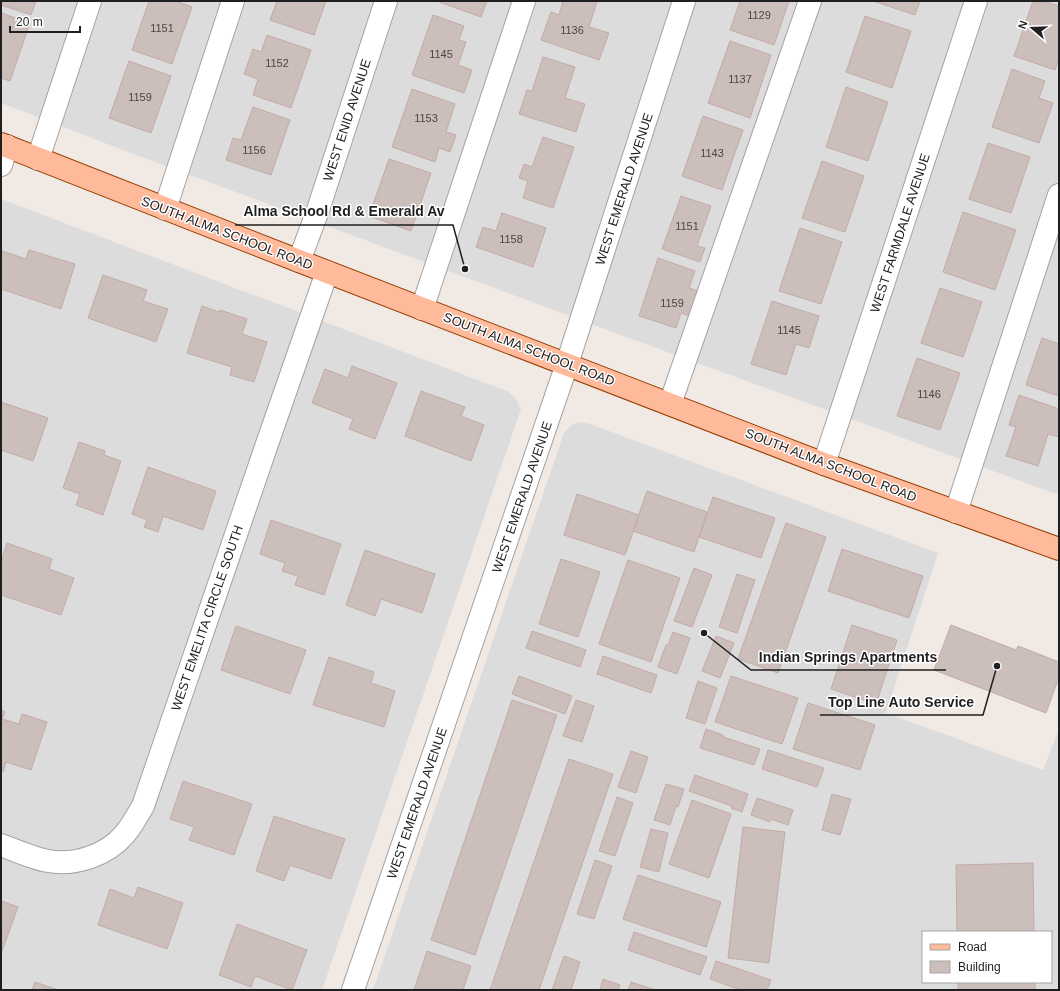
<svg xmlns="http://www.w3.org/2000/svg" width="1060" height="991" viewBox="0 0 1060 991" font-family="Helvetica,sans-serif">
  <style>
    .residential { fill: #dddcdc; fill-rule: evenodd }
    .building { fill: #ccbeba; stroke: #c3aba6 }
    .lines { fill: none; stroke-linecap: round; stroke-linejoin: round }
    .minor-casing { stroke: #a3a3a3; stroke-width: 24 }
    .major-casing { stroke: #9a3e00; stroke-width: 24 }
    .minor { stroke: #fff; stroke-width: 22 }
    .major { stroke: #ffb99b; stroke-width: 22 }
    .labels { text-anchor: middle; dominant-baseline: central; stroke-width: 3; stroke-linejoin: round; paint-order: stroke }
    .number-label { font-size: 11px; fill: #4a4746 }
    .street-label { font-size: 13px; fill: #1f1f1f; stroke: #fff }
    .leader { fill: none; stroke: #1f1f1f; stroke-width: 1.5 }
    .callout-dot { fill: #1f1f1f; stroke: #fff; stroke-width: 1.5 }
    .callout-label { font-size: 14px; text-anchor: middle; font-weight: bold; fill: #1f1f1f; stroke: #fff; stroke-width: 3; stroke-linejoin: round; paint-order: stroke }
  </style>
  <rect width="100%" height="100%" fill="#f0e9e4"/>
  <path class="residential" d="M1 1H1059V495L629 338 136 155 1 103Z
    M1 199 509 392 516 399 521 409 322 990H1Z
    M579 422 590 424 938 553 886 713 1043 770 1059 729V990H373L564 433 571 425ZM923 932H1051V982H923Z"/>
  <path class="building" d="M1 1H36L31 15 1 5Z
    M149 1H176L192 7 172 64 132 50Z
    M277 1H326L314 35 270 20Z
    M440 1H487L481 17 439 2Z
    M563 1H597L589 27 609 33 599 60 541 40 551 12 559 15Z
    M740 1H789L774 45 730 30Z
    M873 1H920L915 15Z
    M1033 1H1043L1059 6V58L1055 70 1014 56Z
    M1 13 30 23 10 81 1 78Z
    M433 15 464 26 459 40 466 42 458 65 472 70 464 93 412 75Z
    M865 16 911 31 892 88 846 72Z
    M267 35 311 50 291 108 253 95 258 79 244 74 253 49 261 52Z
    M730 41 771 55 750 118 708 103Z
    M543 57 575 67 565 98 585 104 576 132 519 114 527 90 532 91Z
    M129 61 171 76 151 133 109 118Z
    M1012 69 1045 81 1039 98 1053 103 1039 143 992 127Z
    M846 87 888 102 868 161 826 147Z
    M412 89 455 104 446 132 456 135 450 152 439 148 435 162 392 147Z
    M253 107 290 120 271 175 226 160 233 138 241 140Z
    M703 116 743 130 722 190 682 176Z
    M543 137 574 147 553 208 523 198 528 181 519 178 524 164 532 167Z
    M988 143 1030 157 1011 213 969 199Z
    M389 159 431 173 411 231 369 216Z
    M822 161 864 176 845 232 802 218Z
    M681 196 711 206 697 246 705 248 700 262 662 249Z
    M963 212 1016 230 995 290 943 272Z
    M502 213 546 228 533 267 476 247 483 227 496 231Z
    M800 228 842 242 821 304 779 291Z
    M29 250 75 264 61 309 1 289V256L2 251 26 259Z
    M658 258 695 271 689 288 704 293 696 318 681 313 676 328 639 316Z
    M103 275 147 290 143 301 168 309 156 342 88 318Z
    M940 288 982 302 963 357 921 343Z
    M772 301 819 316 809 348 796 344 786 375 751 364Z
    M202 306 219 312 220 310 247 319 242 334 267 342 254 382 230 375 232 367 187 353Z
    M1042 338 1059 344V396L1026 385Z
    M917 358 960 373 940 430 897 416Z
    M352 366 397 383 375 439 349 429 353 419 312 403 325 369 348 378Z
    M421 391 465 407 461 416 484 425 471 461 405 436Z
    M1019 395 1059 409V437L1048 434 1038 466 1006 456 1016 427 1009 425Z
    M1 402 48 418 33 461 1 450Z
    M79 442 105 451 104 455 121 461 103 515 76 505 80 494 63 488Z
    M148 467 216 491 203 530 163 516 158 532 144 527 147 520 132 514Z
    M647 491 707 512 694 552 633 531Z
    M577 494 639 515 625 555 564 535Z
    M713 497 775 518 761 558 699 537Z
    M271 520 341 544 324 595 295 585 298 576 282 571 285 563 260 554Z
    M786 523 826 537 778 673 738 659Z
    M7 543 52 559 49 569 74 578 61 615 1 595V562Z
    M842 549 923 576 909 618 828 591Z
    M365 550 435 574 422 613 381 599 375 616 346 605Z
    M561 559 600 572 578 637 539 624Z
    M628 560 680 578 651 662 599 644Z
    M694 568 712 575 692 627 674 621Z
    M737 574 755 580 737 633 719 627Z
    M852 625 897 640 876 704 831 689Z
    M951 625 1016 650 1018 646 1059 662V683H1057L1046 713 934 670Z
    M236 626 306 650 290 694 221 670Z
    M532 631 586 650 580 667 526 648Z
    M673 632 690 638 677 674 658 667 666 645H668Z
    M716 636 734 643 720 678 702 671Z
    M603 656 657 675 651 693 597 674Z
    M329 657 374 672 371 683 395 691 384 727 313 705Z
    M519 676 572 696 565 714 512 694Z
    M731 676 798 698 782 744 715 722Z
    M698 681 717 688 705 724 686 718Z
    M512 700 557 715 475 955 431 940Z
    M576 700 594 706 582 742 563 736Z
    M808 703 875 725 860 770 793 749Z
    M1 710 5 712 2 719 19 724 22 714 47 722 31 770 6 762 3 772 1 771Z
    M706 729 723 735V737L760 749 754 765 700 748Z
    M768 750 824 768 817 787 762 769Z
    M631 751 648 757 636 793 618 787Z
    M569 759 613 774 539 990H490Z
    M695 775 748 794 742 812 731 808 732 806 689 791Z
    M183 781 252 804 234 855 189 840 194 827 170 819Z
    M666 784 684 789 678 807 676 806 670 825 654 820Z
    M832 794 851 799 840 835 822 830Z
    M617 797 633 803 615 856 599 851Z
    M757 798 793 810 788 825 771 819 770 822 751 815Z
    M692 800 731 814 709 878 669 864Z
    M274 816 345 839 331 879 290 865 284 881 256 871Z
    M743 827 785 832 769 963 728 958Z
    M651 829 668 833 659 872 640 867Z
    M595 860 612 866 594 919 577 914Z
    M1033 863 1034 932H957L956 865Z
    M638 875 721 902 706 947 623 919Z
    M138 887 183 903 167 949 98 925 110 889 134 898Z
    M1 901 18 907 2 951H1Z
    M237 924 307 950 292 990 255 976 251 987 219 975Z
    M634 932 707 957 700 975 628 950Z
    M427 951 471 966 463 990H414Z
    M564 956 580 962 571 990H552Z
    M716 961 771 980 767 990H741L710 979Z
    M603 979 620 985 618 990H600Z
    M35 982 58 990H32Z
    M631 982 655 990H628Z
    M958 982H1035V990H958Z"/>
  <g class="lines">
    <g class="minor-casing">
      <path id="minor" d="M38 159 90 1
        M1 165 7 146
        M165 209 233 1
        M299 261 317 213 386 1
        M422 309 524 1
        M670 404 810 1
        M824 464 976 1
        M956 512 1059 195
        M1 845C14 850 35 859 48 861 75 866 107 855 124 835 132 826 137 816 143 806L267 444 327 272
        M353 990 567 364 684 1"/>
    </g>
    <g class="major-casing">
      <path id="major" d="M1 144 299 261 824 464 1059 549"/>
    </g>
    <use href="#minor" class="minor"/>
    <use href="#major" class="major"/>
  </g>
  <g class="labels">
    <g class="number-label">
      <text x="759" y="15">1129</text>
      <text x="162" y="28">1151</text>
      <text x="572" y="30">1136</text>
      <text x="441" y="54">1145</text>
      <text x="277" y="63">1152</text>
      <text x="740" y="79">1137</text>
      <text x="140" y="97">1159</text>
      <text x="426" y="118">1153</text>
      <text x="254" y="150">1156</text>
      <text x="712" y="153">1143</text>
      <text x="687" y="226">1151</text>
      <text x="511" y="239">1158</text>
      <text x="672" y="303">1159</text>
      <text x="789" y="330">1145</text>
      <text x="929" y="394">1146</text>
    </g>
    <g class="street-label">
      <text transform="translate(347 120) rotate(-72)">WEST ENID AVENUE</text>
      <text transform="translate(624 189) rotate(-72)">WEST EMERALD AVENUE</text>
      <text transform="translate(227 233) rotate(21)">SOUTH ALMA SCHOOL ROAD</text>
      <text transform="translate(900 233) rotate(-72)">WEST FARMDALE AVENUE</text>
      <text transform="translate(529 349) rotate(21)">SOUTH ALMA SCHOOL ROAD</text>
      <text transform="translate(831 465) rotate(21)">SOUTH ALMA SCHOOL ROAD</text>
      <text transform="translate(522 497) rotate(-71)">WEST EMERALD AVENUE</text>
      <text transform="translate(207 618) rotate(-71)">WEST EMELITA CIRCLE SOUTH</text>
      <text transform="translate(417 803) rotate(-71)">WEST EMERALD AVENUE</text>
    </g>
  </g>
  <path class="leader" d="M465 269L453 225H235M704 633L751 670H946M997 666L983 715H820"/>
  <g class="callout-dot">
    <circle cx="465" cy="269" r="4"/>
    <circle cx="704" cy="633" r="4"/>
    <circle cx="997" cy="666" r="4"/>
  </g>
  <g class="callout-label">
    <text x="344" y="216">Alma School Rd &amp; Emerald Av</text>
    <text x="848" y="662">Indian Springs Apartments</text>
    <text x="901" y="707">Top Line Auto Service</text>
  </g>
  <rect width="1060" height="991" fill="none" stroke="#1f1f1f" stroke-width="4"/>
  <rect x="922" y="931" width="130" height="52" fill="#ffffff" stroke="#a5a5a5"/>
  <rect x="930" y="944" width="20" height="6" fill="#ffb99b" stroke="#a5a5a5"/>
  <text x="958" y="951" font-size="12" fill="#1f1f1f">Road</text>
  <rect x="930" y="961" width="20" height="12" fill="#ccbeba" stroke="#a5a5a5"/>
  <text x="958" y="971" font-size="12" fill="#1f1f1f">Building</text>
  <g transform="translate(1032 28) rotate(289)" stroke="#ffffff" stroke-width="3" paint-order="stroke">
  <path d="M0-3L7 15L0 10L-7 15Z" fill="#1f1f1f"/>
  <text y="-6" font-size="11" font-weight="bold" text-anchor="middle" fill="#1f1f1f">N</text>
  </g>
  <path d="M10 26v6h70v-6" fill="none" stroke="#1f1f1f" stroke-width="2"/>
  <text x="16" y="26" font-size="12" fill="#1f1f1f" stroke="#ffffff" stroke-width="3" paint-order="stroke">20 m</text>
</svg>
